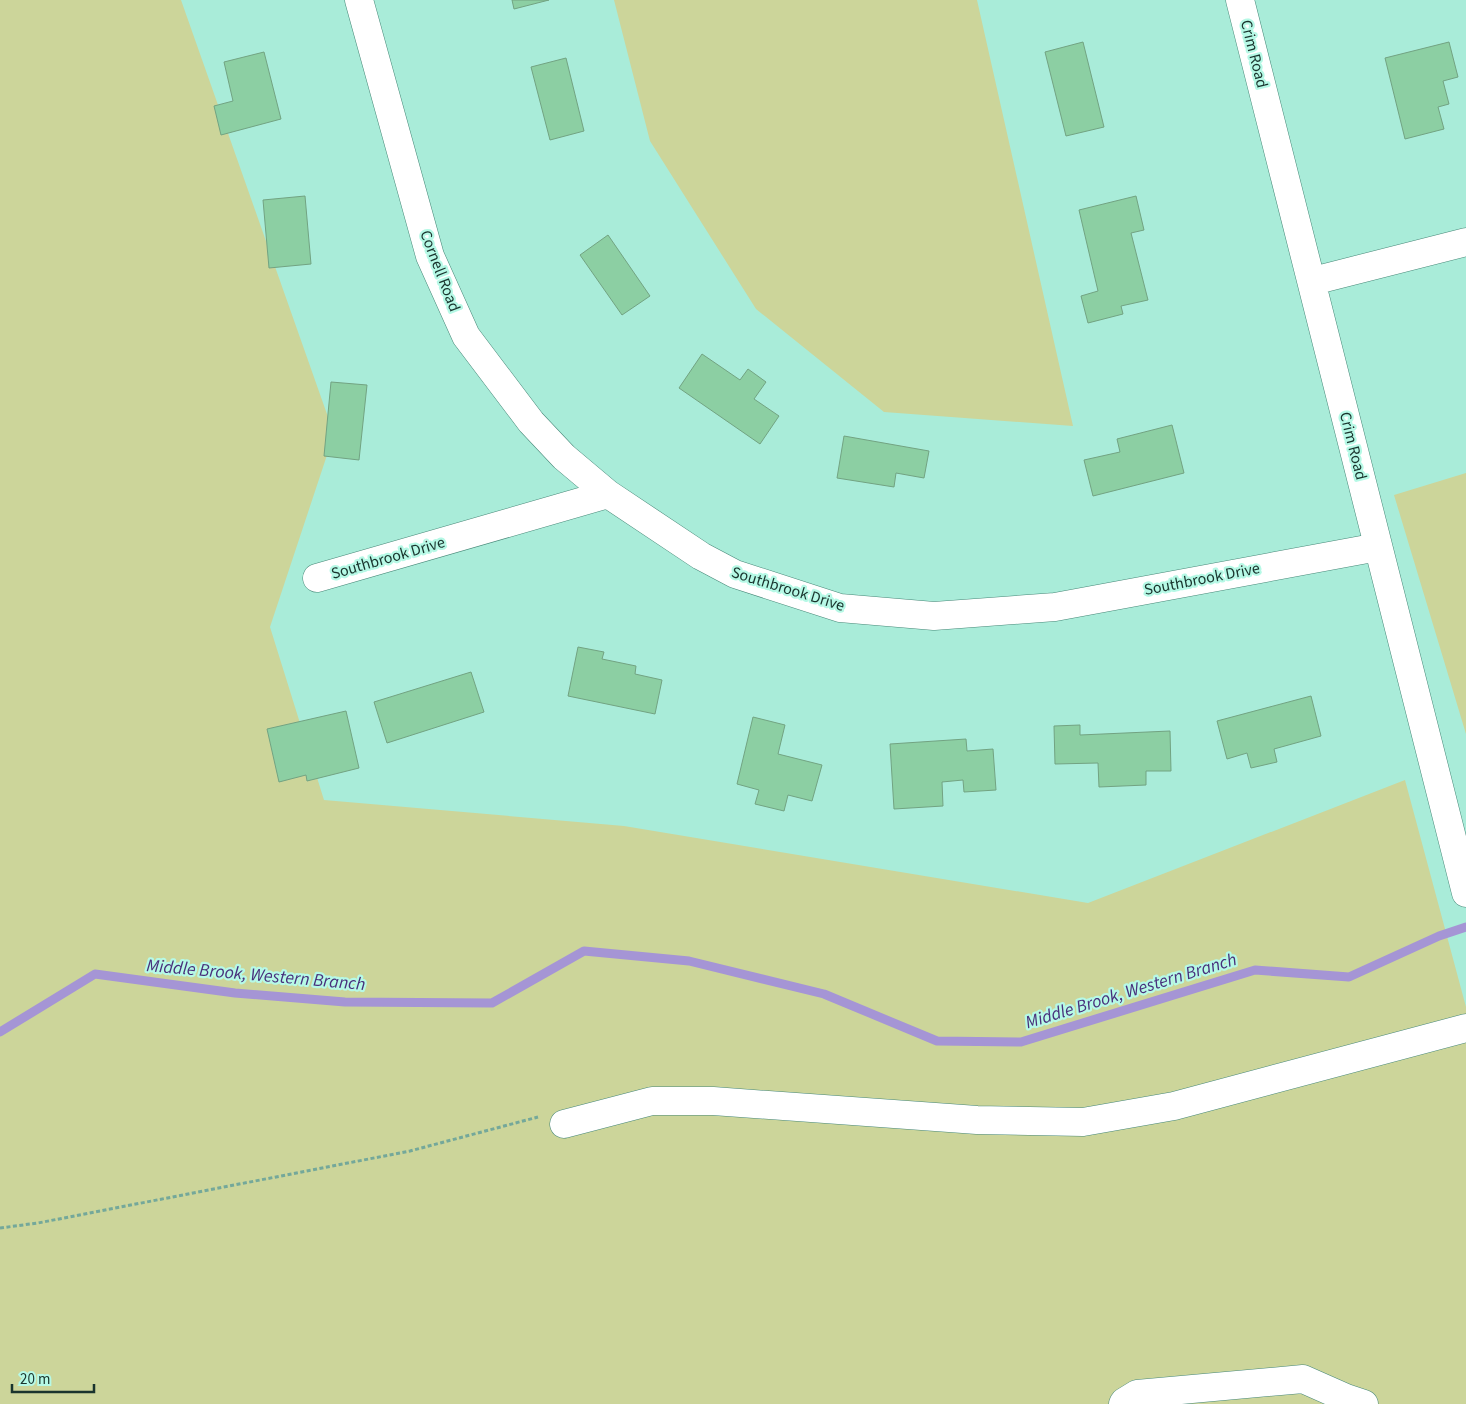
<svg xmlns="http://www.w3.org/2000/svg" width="1466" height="1404" viewBox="0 0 1466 1404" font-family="'Source Sans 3',sans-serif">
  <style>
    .green { fill: #ccd59a }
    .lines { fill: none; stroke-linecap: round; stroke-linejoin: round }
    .stream { stroke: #a595d5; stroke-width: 9 }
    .building { fill: #8ccfa3; stroke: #72a382 }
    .minor-casing { stroke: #478878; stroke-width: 29 }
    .path { stroke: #74a89a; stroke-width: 3; stroke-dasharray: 4 2.5; stroke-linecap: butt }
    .minor { stroke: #fff; stroke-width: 28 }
    .labels { text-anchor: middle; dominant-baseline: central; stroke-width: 4.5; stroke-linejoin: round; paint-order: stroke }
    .street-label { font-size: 16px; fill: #19342d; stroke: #b6f9e6 }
    .water-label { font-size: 18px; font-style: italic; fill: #48307b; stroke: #b6f9e6 }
  </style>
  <rect width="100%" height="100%" fill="#a9ecd9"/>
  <path class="green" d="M0 0H181L334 434 270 627 324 800 624 826 1088 903 1405 780 1466 1007V1404H0Z
    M614 0H977L1073 426 884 412 756 309 650 141Z
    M1466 473V734L1394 495Z"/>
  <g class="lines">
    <path class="stream" d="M0 1032 95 974 235 993 345 1002 492 1003 584 951 689 961 824 994 937 1041 1021 1042 1255 970 1349 977 1439 936 1466 927"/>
  </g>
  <path class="building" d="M512 0H549L514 9Z
    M1083 42 1104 127 1066 136 1045 52Z
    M1449 42 1458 77 1443 81 1449 104 1438 107 1444 129 1405 139 1385 58Z
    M264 52 281 119 221 135 214 106 233 101 224 62Z
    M566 58 584 131 550 140 531 67Z
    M305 196 311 264 269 268 263 200Z
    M1136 196 1144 230 1131 233 1148 300 1121 306 1123 314 1088 323 1081 296 1098 291 1079 210Z
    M608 235 650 296 622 315 580 255Z
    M702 354 740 380 748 369 766 382 754 399 779 416 760 444 679 388Z
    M331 382 367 385 359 460 324 456Z
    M1172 425 1184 473 1093 496 1084 460 1120 452 1117 439Z
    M844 436 929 451 924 478 896 473 894 487 837 478Z
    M578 647 604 652 602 659 636 666 635 674 662 680 655 714 568 696Z
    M471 672 484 712 387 743 374 702Z
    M1311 696 1321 736 1274 749 1277 762 1251 768 1247 753 1227 759 1217 721Z
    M346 711 359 768 307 781 306 775 279 782 267 729Z
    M753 717 785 725 778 754 822 765 812 801 788 795 784 811 755 804 759 790 737 784Z
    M1080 725V735L1170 731 1171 771H1146V785L1099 787 1098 763 1055 764 1054 726Z
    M966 739 967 751 993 749 996 790 964 792 963 780 942 782 943 806 894 809 890 744Z"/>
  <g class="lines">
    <g class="minor-casing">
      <path id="minor" d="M359 0 430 256 466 336 531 422 564 457 608 494
        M1240 0 1466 893
        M1313 281 1466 242
        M317 578 608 494 701 556 735 574 840 608 934 616 1055 607 1378 547
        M564 1124 652 1101H713L977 1120 1083 1122 1174 1106 1466 1028
        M1123 1404 1124 1402 1137 1394 1303 1379 1346 1398 1364 1404"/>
    </g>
    <path class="path" d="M0 1228 38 1223 410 1151 538 1117"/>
    <use href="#minor" class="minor"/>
  </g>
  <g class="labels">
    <g class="street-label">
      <text transform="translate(1254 54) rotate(76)">Crim Road</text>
      <text transform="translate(440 271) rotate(69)">Cornell Road</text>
      <text transform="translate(1353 446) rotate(76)">Crim Road</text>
      <text transform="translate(388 558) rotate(-16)">Southbrook Drive</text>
      <text transform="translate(1202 579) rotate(-11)">Southbrook Drive</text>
      <text transform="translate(788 589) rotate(17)">Southbrook Drive</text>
    </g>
    <g class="water-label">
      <text transform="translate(256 975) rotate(5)">Middle Brook, Western Branch</text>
      <text transform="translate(1131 991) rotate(-17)">Middle Brook, Western Branch</text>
    </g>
  </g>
  <path d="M12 1384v8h82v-8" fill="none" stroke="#19342d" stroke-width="2.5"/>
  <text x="20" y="1384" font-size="15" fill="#19342d" stroke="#b6f9e6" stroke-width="4" paint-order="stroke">20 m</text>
</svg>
